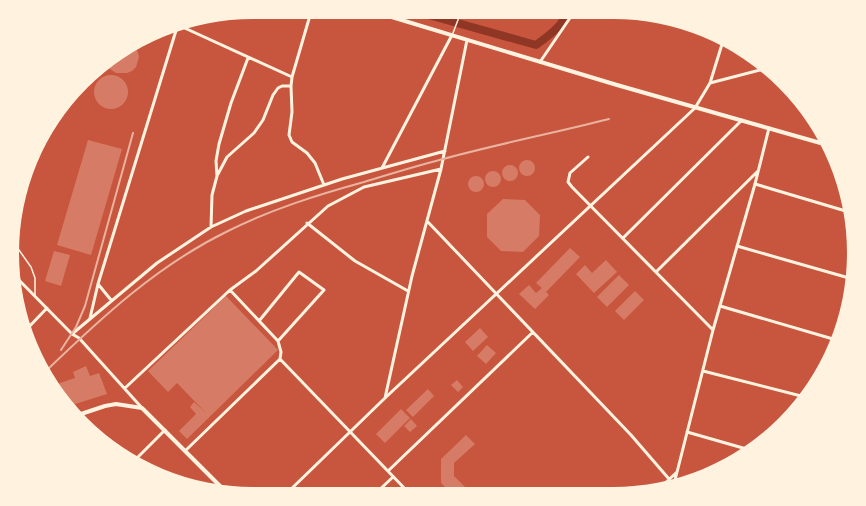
<svg xmlns="http://www.w3.org/2000/svg" width="866" height="506" viewBox="0 0 866 506" font-family="'DM Sans',sans-serif">
  <style>
    .lines { fill: none; stroke-linecap: round; stroke-linejoin: round }
    .canal { stroke: #8f3625; stroke-width: 8 }
    .building { fill: #d67c66 }
    .service { stroke: #fff3e0; stroke-width: 1.5 }
    .minor { stroke: #fff3e0; stroke-width: 3 }
    .tertiary { stroke: #fff3e0; stroke-width: 4 }
    .rail { stroke: #e9b49f; stroke-width: 2 }
  </style>
  <rect width="100%" height="100%" fill="#c8553d"/>
  <g class="lines">
    <path class="canal" d="M418 12 536 45C547 37 563 26 567 12"/>
  </g>
  <path class="building" d="M136 46 139 57 136 67 132 71 127 73H116L107 67 105 63 106 62Z
    M94 92a17 17 0 1 1 34 0a17 17 0 1 1-34 0Z
    M88 140 122 149 91 255 57 245Z
    M519 168a8 8 0 1 1 16 0a8 8 0 1 1-16 0Z
    M502 173a8 8 0 1 1 16 0a8 8 0 1 1-16 0Z
    M485 179a8 8 0 1 1 16 0a8 8 0 1 1-16 0Z
    M468 184a8 8 0 1 1 16 0a8 8 0 1 1-16 0Z
    M503 199 525 200 540 215 539 236 523 252 501 251 487 237V214Z
    M570 248 580 257 546 292 549 295 535 309 519 294 529 285 536 293 542 288 536 283Z
    M54 251 70 255 61 286 45 281Z
    M606 260 617 272 594 293 576 274 585 265 592 273Z
    M619 275 629 285 607 307 597 297Z
    M635 291 644 300 624 320 615 311Z
    M226 296 278 350 187 439 179 431 196 414 190 407 194 402 206 413 177 383 168 392 148 371Z
    M480 328 488 337 473 351 465 342Z
    M487 345 496 353 486 364 477 356Z
    M86 366 90 376 99 373 107 394 69 406 62 400 54 385 75 378 73 372Z
    M457 380 463 387 458 392 451 385Z
    M428 389 434 396 413 417 406 410Z
    M401 409 410 418 385 443 376 434Z
    M411 419 417 426 410 432 404 426Z
    M466 435 475 444 454 463V476L471 493H451L441 483V459Z"/>
  <g class="lines">
    <path class="service" d="M453 33 461 12
      M14 243 31 267 35 278V296"/>
    <path class="minor" d="M311 12 292 77 291 86 292 112 289 135 292 142 307 153 315 163 324 185
      M178 25 292 77
      M540 62 574 12
      M710 83 764 69
      M588 157 570 173 568 182 572 187 713 330
      M382 168 452 35
      M218 174 227 157 254 133 263 120 273 95 278 88 282 86H291
      M755 184 849 212
      M427 221 631 435 669 479
      M307 223 355 261 408 291
      M211 227 212 195 217 176 216 161 219 144 231 103 248 58
      M623 238 742 120
      M737 246 849 278
      M657 271 758 171
      M16 277 72 334 79 338 142 408
      M98 284 111 300
      M230 290 278 341 281 352 280 359
      M720 306 833 339
      M90 318 98 284 178 24
      M259 321 299 272 324 290 278 341
      M25 331 47 308
      M72 334 157 263 211 227 246 211 342 179 445 151
      M280 359 409 493
      M703 371 805 397
      M125 388 230 290 256 271 328 206 364 187 441 169
      M385 398 412 276 441 169 467 40
      M687 432 750 450
      M185 451 280 359
      M134 461 165 430
      M388 471 533 332
      M674 484 713 330 755 184 769 128
      M661 487 677 472
      M287 493 385 398 695 108 710 83 723 41
      M376 493 393 477"/>
    <path class="tertiary" d="M375 12 617 85 824 144
      M78 415 105 406 116 404 142 408 225 491"/>
    <path class="rail" d="M61 350 76 327 85 306 133 133
      M46 371C102 317 158 265 228 231 272 209 317 195 364 182 390 174 416 166 443 159 498 144 554 133 609 119"/>
  </g>
  <path d="M0 0H866V506H0ZM253 19H613A234 234 0 0 1 847 253V253A234 234 0 0 1 613 487H253A234 234 0 0 1 19 253V253A234 234 0 0 1 253 19Z" fill="#fff3e0" fill-rule="evenodd"/>
</svg>
